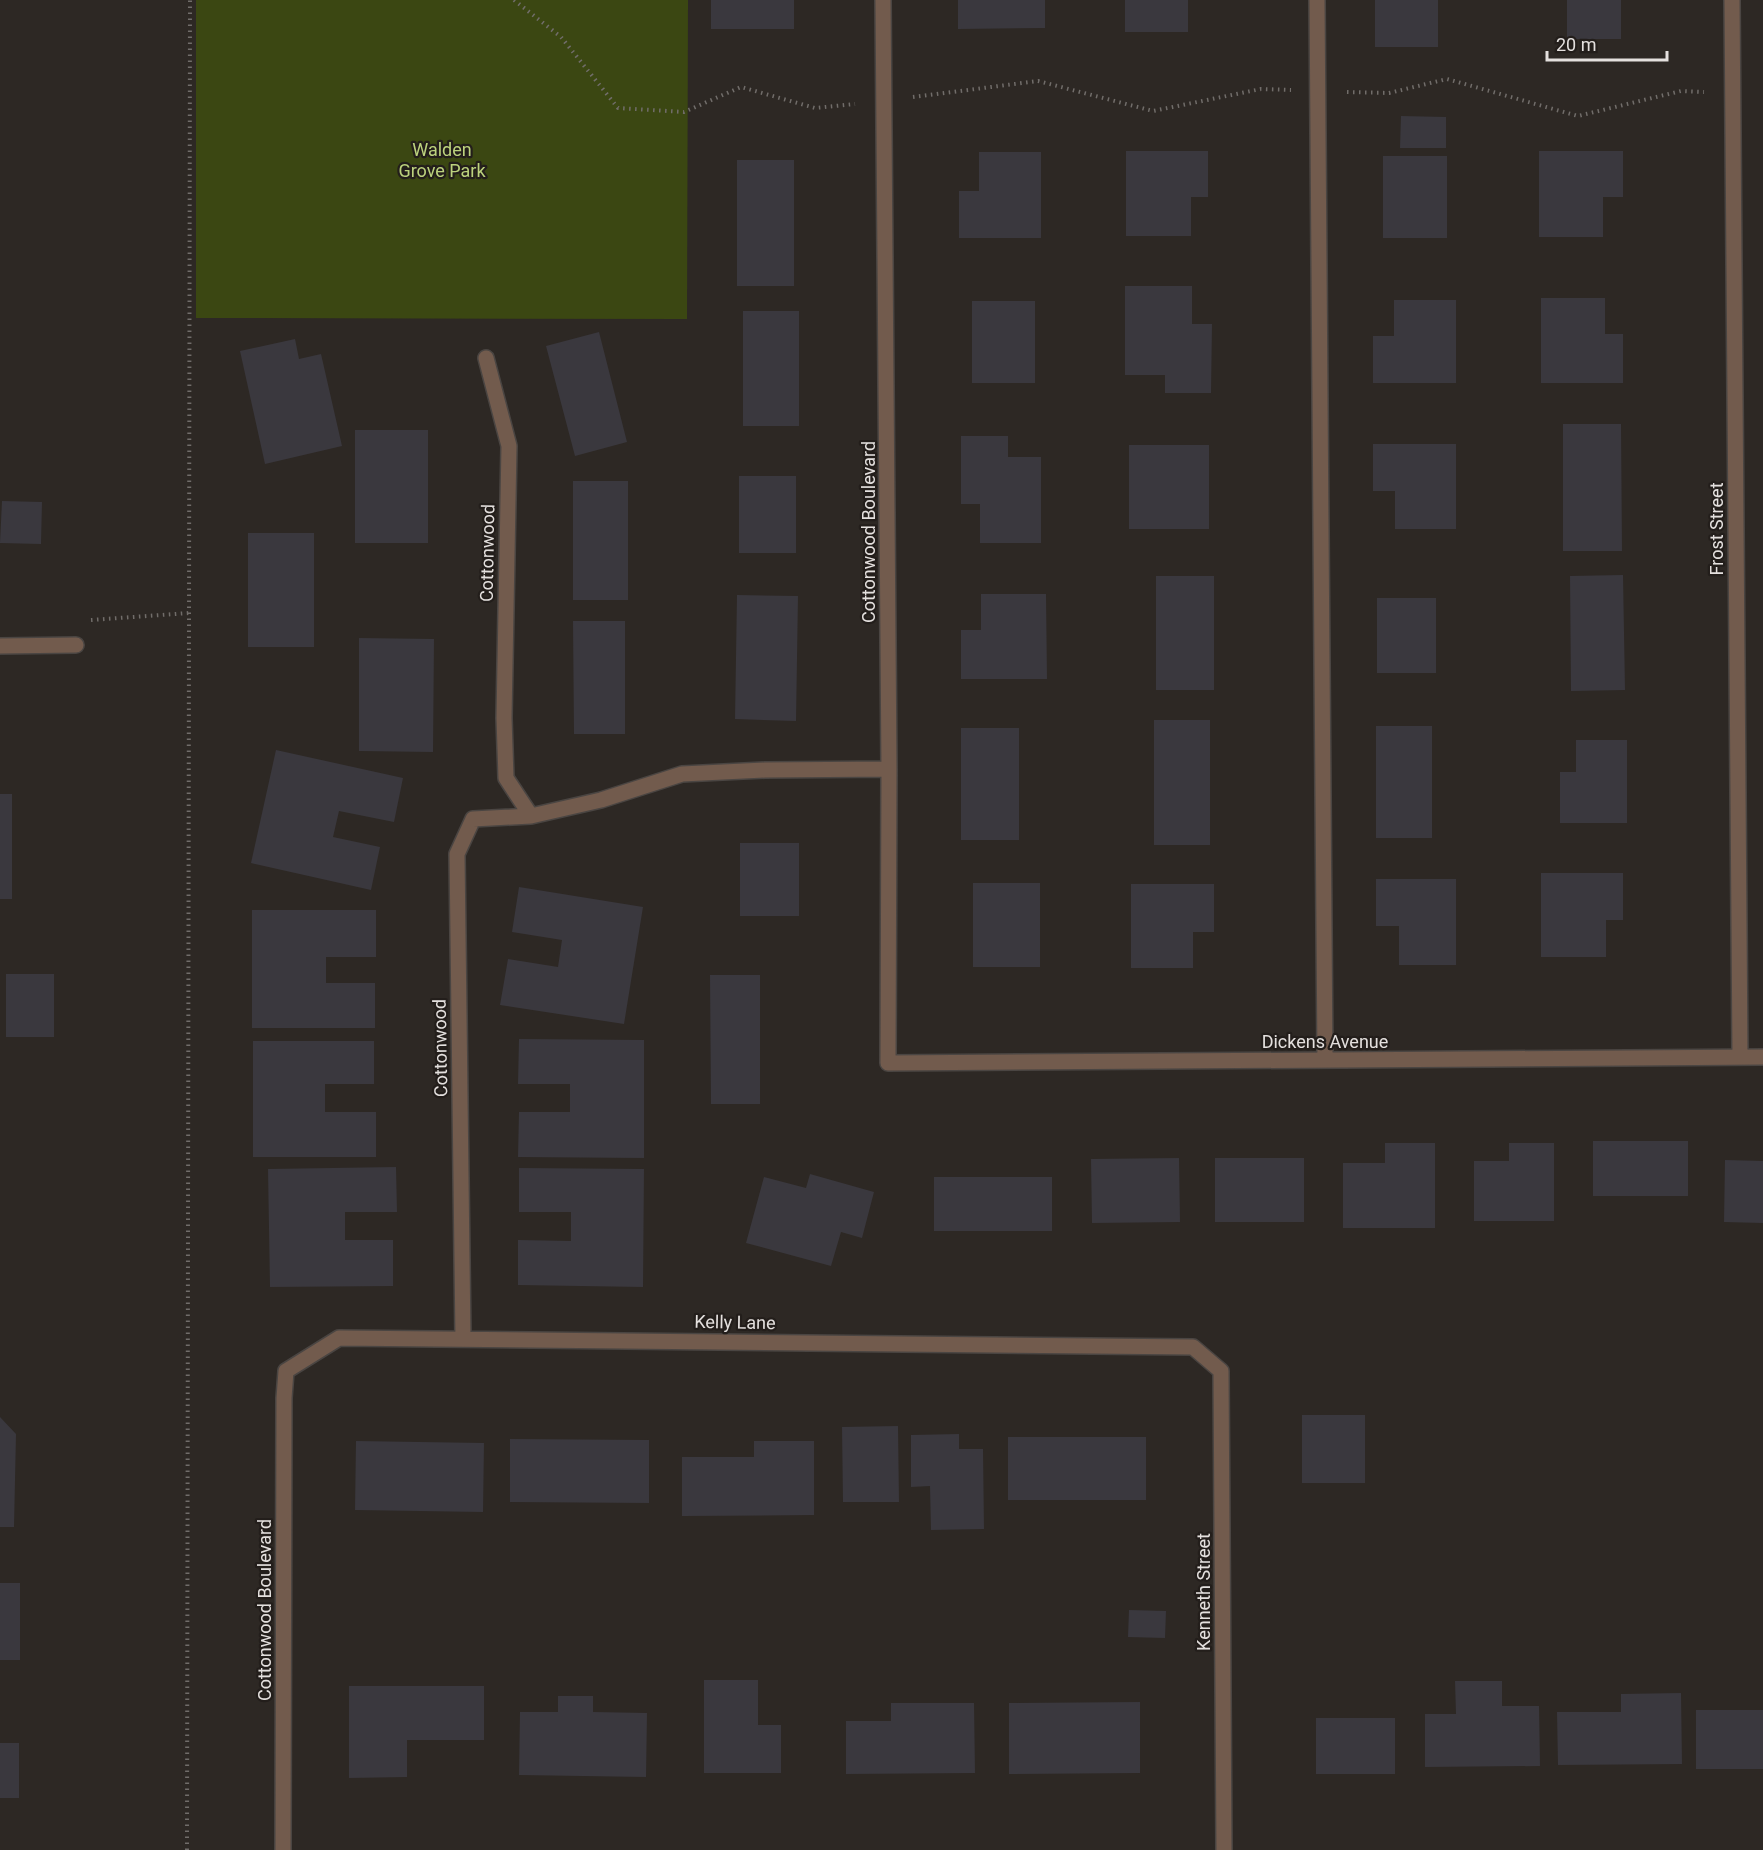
<svg xmlns="http://www.w3.org/2000/svg" width="1763" height="1850" viewBox="0 0 1763 1850" font-family="Roboto,sans-serif">
  <style>
    .green { fill: #3b4712 }
    .building { fill: #3a383e }
    .lines { fill: none; stroke-linecap: round; stroke-linejoin: round }
    .minor-casing { stroke: #4a4542; stroke-width: 18 }
    .path { stroke: #716d6a; stroke-width: 4; stroke-dasharray: 1.5 4.5; stroke-linecap: butt }
    .minor { stroke: #725b4d; stroke-width: 15 }
    .labels { text-anchor: middle; dominant-baseline: central; stroke-width: 4.5; stroke-linejoin: round; paint-order: stroke }
    .park-label { font-size: 18px; fill: #bcd27d; stroke: #231e1b }
    .street-label { font-size: 18px; fill: #e4e0de; stroke: #231e1b }
  </style>
  <rect width="100%" height="100%" fill="#2d2824"/>
  <path class="green" d="M196 0H688L687 319 196 318Z"/>
  <path class="building" d="M711 0H794V29H711Z
    M958 0H1045V28L958 29Z
    M1125 0H1188V32H1125Z
    M1375 0H1438V47H1375Z
    M1567 0H1621V39H1567Z
    M1401 116 1446 117V148H1400Z
    M1126 151H1208V197H1191V236H1126Z
    M1539 151H1623V197H1603V237H1539Z
    M979 152H1041V238H959V191H979Z
    M1383 156H1447V238H1383Z
    M737 160H794V286H737Z
    M1125 286H1192V324H1212L1211 393H1165V375H1125Z
    M1541 298H1605V334H1623V383H1541Z
    M1394 300H1456V383H1373V336H1394Z
    M972 301H1035V383H972Z
    M743 311H799V426H743Z
    M599 332 627 442 575 456 546 346Z
    M295 339 299 359 321 354 342 446 265 464 240 351Z
    M1563 424H1621L1622 551H1563Z
    M355 430H428V543H355Z
    M961 436H1008V457H1041V543H980V504H961Z
    M1373 444H1456V529H1395V491H1373Z
    M1129 445H1209V529H1129Z
    M739 476H796V553H739Z
    M573 481H628V600H573Z
    M2 501 42 502 41 544 0 543Z
    M248 533H314V647H248Z
    M1623 575 1625 690 1571 691 1570 576Z
    M1156 576H1214V690H1156Z
    M981 594H1046L1047 679H961V630H981Z
    M737 595 798 596 796 721 735 719Z
    M1377 598H1436V673H1377Z
    M573 621H625V734H574Z
    M359 638 434 639 433 752 359 751Z
    M1154 720H1210V845H1154Z
    M1376 726H1432V838H1376Z
    M961 728H1019V840H961Z
    M1576 740H1627V823H1560V772H1576Z
    M276 750 403 778 394 822 339 811 333 837 380 847 371 890 251 863Z
    M0 794H12V899H0Z
    M740 843H799V916H740Z
    M1541 873H1623V920H1606V957H1541Z
    M1376 879H1456V965H1399V926H1376Z
    M973 883H1040V967H973Z
    M1131 884H1214V932H1193V968H1131Z
    M519 887 643 907 624 1024 500 1005 508 959 558 967 562 940 512 932Z
    M252 910H376V957H326V983H375V1028H252Z
    M6 974H54V1037H6Z
    M710 975H760V1104H711Z
    M519 1039 644 1040V1158L518 1157 519 1112H570V1084H518Z
    M253 1041H374V1084H325V1112H376V1157H253Z
    M1593 1141H1688V1196H1593Z
    M1385 1143H1435V1228H1343V1163H1385Z
    M1509 1143H1554V1221H1474V1161H1509Z
    M1179 1158 1180 1222 1092 1223 1091 1159Z
    M1215 1158H1304V1222H1215Z
    M1725 1160 1763 1161V1223L1724 1222Z
    M396 1167 397 1212H345V1240H393V1286L270 1287 268 1169Z
    M519 1168 644 1169 643 1287 518 1285V1240L571 1241V1212H519Z
    M810 1174 874 1192 862 1238 841 1232 831 1266 746 1243 764 1177 806 1188Z
    M934 1177H1052V1231H934Z
    M1302 1415H1365V1483H1302Z
    M0 1417 16 1434 14 1527H0Z
    M898 1426 899 1502H843L842 1427Z
    M959 1434V1449H983L984 1529 931 1530 930 1486 911 1487V1435Z
    M1008 1437H1146V1500H1008Z
    M510 1439 649 1440V1503L510 1502Z
    M356 1441 484 1443 483 1512 355 1510Z
    M754 1441H814V1515L682 1516V1457H754Z
    M0 1583H20V1660H0Z
    M1129 1610 1166 1611 1165 1638 1128 1637Z
    M704 1680H758V1725H781V1773H704Z
    M1455 1681H1502V1706H1539L1540 1766 1425 1767V1714H1456Z
    M349 1686H484V1740H407V1777L349 1778Z
    M1681 1693 1682 1764 1558 1765 1557 1712H1621V1694Z
    M558 1696H593V1712L647 1713 646 1777 519 1775 520 1712H558Z
    M1140 1702V1773L1009 1774V1703Z
    M891 1703H974L975 1773 846 1774V1721H891Z
    M1696 1710H1763V1769H1696Z
    M1316 1718H1395V1774H1316Z
    M0 1743H19V1798H0Z"/>
  <g class="lines">
    <g class="minor-casing">
      <path id="minor" d="M883 0 889 769 888 1063 1763 1057
        M1317 0 1325 1060
        M1732 0 1740 1057
        M486 358 509 446 504 718 506 778 531 816
        M0 646 76 645
        M463 1339 457 854 473 819 531 816 601 800 682 774 765 770 889 769
        M283 1850 284 1398 286 1371 339 1338 1193 1347 1221 1371 1224 1850"/>
    </g>
    <path class="path" d="M514 0 561 37 618 108 684 112 741 87 815 108 855 104
      M1347 92 1389 93 1447 79 1578 116 1681 91 1704 92
      M913 97 1038 81 1153 111 1261 89 1291 90
      M91 620 189 613
      M187 1850 190 0"/>
    <use href="#minor" class="minor"/>
  </g>
  <g class="labels">
    <g class="park-label">
      <text x="442" y="149">Walden<tspan x="442" dy="21">Grove Park</tspan></text>
    </g>
    <g class="street-label">
      <text transform="translate(1716 529) rotate(-90)">Frost Street</text>
      <text transform="translate(868 532) rotate(-90)">Cottonwood Boulevard</text>
      <text transform="translate(487 553) rotate(-89)">Cottonwood</text>
      <text x="1325" y="1041">Dickens Avenue</text>
      <text transform="translate(440 1048) rotate(-91)">Cottonwood</text>
      <text transform="translate(735 1322) rotate(1)">Kelly Lane</text>
      <text transform="translate(1203 1592) rotate(-90)">Kenneth Street</text>
      <text transform="translate(264 1610) rotate(-90)">Cottonwood Boulevard</text>
    </g>
  </g>
  <path d="M1547 51v9h120v-9" fill="none" stroke="#e4e0de" stroke-width="3"/>
  <text x="1556" y="51" font-size="18" fill="#e4e0de" stroke="#231e1b" stroke-width="4.5" paint-order="stroke">20 m</text>
</svg>
